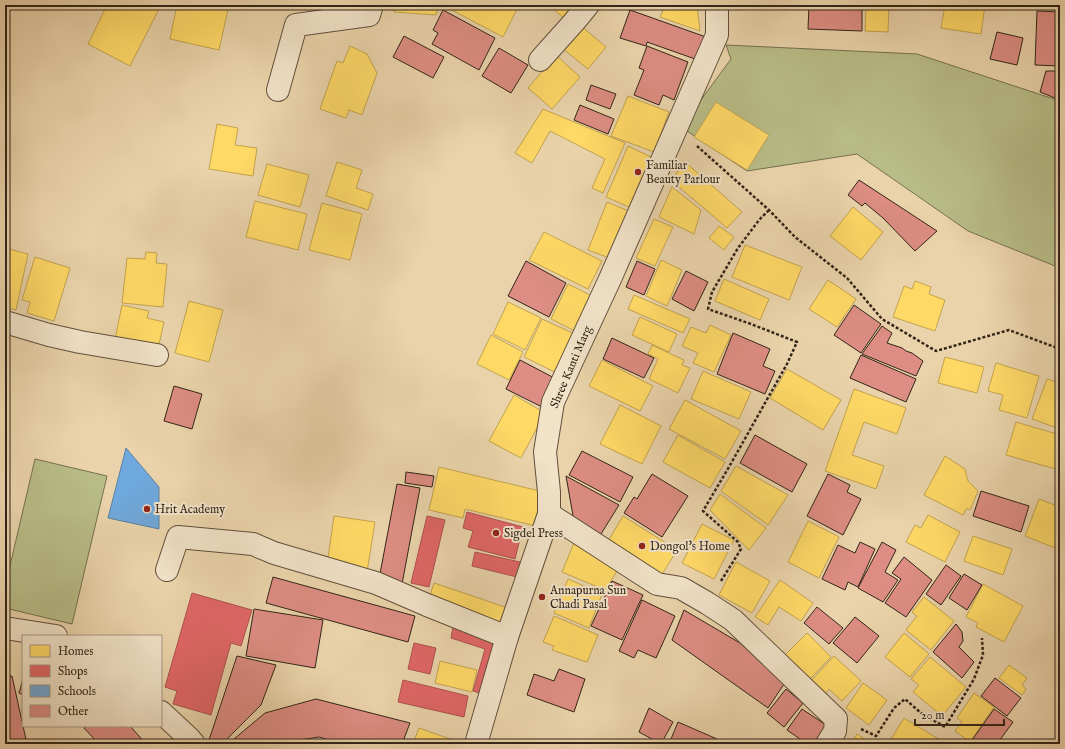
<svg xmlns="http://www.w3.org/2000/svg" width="1065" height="749" viewBox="0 0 1065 749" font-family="'IM FELL English',serif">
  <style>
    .green { fill: #b8bc87; stroke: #757050 }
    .homes { fill: #ffd966; stroke: #c2a34f }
    .shops { fill: #e06666; stroke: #ac524f }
    .schools { fill: #6fa8dc; stroke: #5d81a1 }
    .building { fill: #dd8d83; stroke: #322518 }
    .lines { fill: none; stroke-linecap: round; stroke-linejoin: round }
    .minor-casing { stroke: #60503c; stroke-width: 24 }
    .tertiary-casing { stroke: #60503c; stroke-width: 24 }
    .path { stroke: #322518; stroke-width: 2.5; stroke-dasharray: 3 2; stroke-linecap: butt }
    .minor { stroke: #f1e2c8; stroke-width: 22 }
    .tertiary { stroke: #f1e2c8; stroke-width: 22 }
    .poi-dot { fill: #8f2418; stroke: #f1e2c8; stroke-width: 1.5 }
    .labels { text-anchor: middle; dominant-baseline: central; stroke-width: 4; stroke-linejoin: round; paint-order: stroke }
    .poi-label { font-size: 12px; fill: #322518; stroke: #f1e2c8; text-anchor: start }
    .street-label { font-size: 12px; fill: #322518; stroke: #f1e2c8 }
  </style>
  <rect width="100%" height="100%" fill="#ead3aa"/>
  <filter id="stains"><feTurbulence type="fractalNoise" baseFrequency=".005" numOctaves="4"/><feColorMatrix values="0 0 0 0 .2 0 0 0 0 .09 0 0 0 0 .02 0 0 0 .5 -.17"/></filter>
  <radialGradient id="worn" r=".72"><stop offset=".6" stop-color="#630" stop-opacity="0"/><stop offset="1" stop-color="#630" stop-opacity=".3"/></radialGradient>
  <path class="green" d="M726 45 917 54 1060 101V268L968 231 857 154 747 171 681 127 731 59Z
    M35 459 107 476 72 624 5 608V587Z"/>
  <path class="homes" d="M107 5H152L159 9 130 66 88 44Z
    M177 5H229L219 50 170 39Z
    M395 5H439L436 15 394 12Z
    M449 5H515L518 7 503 37 448 8Z
    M548 5H574L564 18Z
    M652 5H697L700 31 660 17 664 8Z
    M866 5H889L888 32 865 31Z
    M945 5H985L981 34 941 28Z
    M580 25 606 47 588 69 562 48Z
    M350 46 367 54 377 73 362 115 349 110 346 118 320 109 337 61 343 63Z
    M556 55 580 77 552 109 528 88Z
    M628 96 669 112 654 152 611 136Z
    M716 102 769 135 747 170 694 137Z
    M543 109 625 143 603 193 592 188 605 159 550 131 532 163 515 153Z
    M217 124 238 128 235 145 257 148 253 176 209 169Z
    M628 146 651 157 629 207 606 197Z
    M684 161 742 212 727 228 672 181Z
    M337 162 362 170 356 188 373 194 368 210 326 196Z
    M267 164 309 175 300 207 258 195Z
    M672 187 701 210 694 234 659 217Z
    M255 201 307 214 298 250 246 237Z
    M607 202 631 212 612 259 588 250Z
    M322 203 362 214 350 260 309 250Z
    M853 207 883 232 861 260 830 236Z
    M654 219 673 227 655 266 636 258Z
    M719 226 734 237 724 250 709 238Z
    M544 232 602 261 588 289 529 260Z
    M745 245 802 267 789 300 732 277Z
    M5 248 28 254 16 310 5 307Z
    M146 252 157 253 156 263 167 264 163 307 122 303 127 258 145 259Z
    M35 257 70 268 54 321 27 313 30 302 22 300Z
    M661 260 682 270 667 306 646 296Z
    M724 279 769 299 760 320 715 301Z
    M828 280 856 299 837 327 809 309Z
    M915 281 931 287 929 294 945 300 935 331 893 317 904 286 912 289Z
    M568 284 596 298 579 333 551 319Z
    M634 295 690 319 683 333 628 309Z
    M189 301 223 310 209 362 175 353Z
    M508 302 541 318 525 350 493 334Z
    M122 305 149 311 147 318 164 322 158 349 115 339Z
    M640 317 677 334 669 352 632 335Z
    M542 319 577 335 559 374 524 357Z
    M710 325 731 335 714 372 693 363 698 353 682 346 691 327 706 333Z
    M491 335 523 352 509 380 477 364Z
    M652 345 684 360 682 365 690 368 678 393 649 379 658 359 648 354Z
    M945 357 984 367 977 393 938 383Z
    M602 360 653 386 640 411 589 386Z
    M996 363 1039 376 1027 418 999 410 1003 395 988 391Z
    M787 369 841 400 823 430 770 398Z
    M703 371 751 392 739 419 691 399Z
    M1047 379 1060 383V429L1032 419Z
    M854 389 906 408 897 434 864 422 852 455 884 466 876 489 825 471Z
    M514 395 545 413 521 458 489 441Z
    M685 400 741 431 725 459 669 429Z
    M620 405 661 426 642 464 600 444Z
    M1016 422 1060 435V466L1059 470 1006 455Z
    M678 435 725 462 710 488 663 462Z
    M945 456 965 469 968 481 978 491 970 510 967 508 963 515 924 495Z
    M736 466 788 495 768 525 721 491Z
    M439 467 544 492 536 526 465 509 463 518 429 510Z
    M720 494 766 528 749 550 710 510Z
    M1039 499 1060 507V535L1055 548 1025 536Z
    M928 515 960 532 945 562 906 542 915 525 921 528Z
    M334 516 375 522 367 572 327 565Z
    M623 516 677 550 661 576 607 543Z
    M808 521 839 537 819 578 788 562Z
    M702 524 734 540 714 579 682 563Z
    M973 536 1012 549 1003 575 964 561Z
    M576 538 619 568 605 590 562 572Z
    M736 562 770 581 752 613 719 595Z
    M568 579 602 594 589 628 554 613Z
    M780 580 813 603 801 621 779 607 768 625 755 617Z
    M434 583 508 608 503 623 429 598Z
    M983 584 1023 606 1004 642 976 627 978 623 966 617Z
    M924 597 954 621 931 650 906 630 917 616 912 612Z
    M554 616 598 635 587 662 552 650 554 646 543 642Z
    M807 633 831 657 810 679 785 655Z
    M904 633 929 654 910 677 885 657Z
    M834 656 861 681 842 701 829 689 821 698 808 684Z
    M930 657 966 687 942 716 913 692 919 685 911 679Z
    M440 661 477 670 472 692 435 683Z
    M1009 665 1027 678 1022 685 1026 689 1022 695 999 678Z
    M863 683 887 700 869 725 846 708Z
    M974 693 994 707 970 742 955 731 962 722 957 718Z
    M904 718 945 743V744H894L890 741Z
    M419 728 464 744H413Z
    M857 734 872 744H851Z"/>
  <path class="shops" d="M467 512 523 527 515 559 468 547 473 531 463 528Z
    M427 516 445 520 429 587 411 583Z
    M475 552 529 564 525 579 472 566Z
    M192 593 252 610 241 646 231 643 211 715 173 704 177 691 165 687Z
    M453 627 503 642 488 696 473 691 485 649 451 638Z
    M414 643 436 648 430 674 408 669Z
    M403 680 468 696 464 717 398 702Z"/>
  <path class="schools" d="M126 448 159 487V529L108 518Z"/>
  <path class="building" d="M809 5H862V31L808 29Z
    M443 10 495 38 479 70 432 44 438 33 433 30Z
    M630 10 706 37 698 60 647 42 646 46 620 38Z
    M1037 11 1060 12V66L1035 65Z
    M997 32 1023 38 1017 65 990 59Z
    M404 36 444 57 433 78 393 57Z
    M647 46 688 62 674 100 663 95 659 105 634 95 644 70 639 68Z
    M499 48 528 65 511 93 482 76Z
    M1046 71H1060V100L1040 92Z
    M591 85 616 94 610 109 586 100Z
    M580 105 614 119 608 134 574 120Z
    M859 180 937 231 915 251 883 218 865 203 862 206 848 195Z
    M526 261 566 283 549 317 508 296Z
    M637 261 655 269 644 295 626 287Z
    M686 271 708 282 694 311 672 299Z
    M854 305 881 324 861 353 834 335Z
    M882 326 892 333 887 343 902 348 906 351 912 353 923 361 916 376 862 354Z
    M733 333 770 349 763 366 775 371 765 394 717 374Z
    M612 338 654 358 644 378 603 359Z
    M861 355 916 379 906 402 850 378Z
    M520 360 560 381 546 409 506 389Z
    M174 386 202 394 192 429 164 421Z
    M755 435 807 464 792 492 740 463Z
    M582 451 633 477 620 502 569 475Z
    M406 472 434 476 432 487 405 483Z
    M652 474 688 496 662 537 624 513 634 497 637 499Z
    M828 474 850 485 847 492 861 499 843 535 807 516Z
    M566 476 619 505 596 542 575 527Z
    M397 484 420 488 402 584 379 579Z
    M981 491 1029 506 1021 532 973 516Z
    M860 542 875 549 858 587 848 582 845 590 822 579 838 545 855 553Z
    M882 542 896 550 885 572 898 580 883 602 858 588Z
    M904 557 932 580 906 617 885 603 901 579 892 573Z
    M946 565 961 576 941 605 926 594Z
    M964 574 982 585 967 610 949 598Z
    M273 577 415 616 408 642 266 603Z
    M612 581 643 595 622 640 591 626Z
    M642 600 675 616 656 658 638 650 634 658 619 651Z
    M817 607 843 628 829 644 804 623Z
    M254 609 323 620 315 668 246 656Z
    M684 610 740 643 786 681 768 708 672 640Z
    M855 617 879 636 857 663 833 643Z
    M956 624 962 632 963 641 959 647 974 662 962 678 933 652Z
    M237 656 276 665 261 705 222 744H213L208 743Z
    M559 669 585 679 574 712 527 695 534 674 554 681Z
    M12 676 23 726 27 744H5V677Z
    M995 678 1021 698 1007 716 981 696Z
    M23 679V695L19 693Z
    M786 689 803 703 784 727 767 713Z
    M316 699 410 723 402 744H342L319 737 273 744H228L265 713Z
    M649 708 673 722 661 744 639 732Z
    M802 709 826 725 813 744H807L787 730Z
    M994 709 1013 722 997 744H972L970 743Z
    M678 722 717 739 714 744H669Z
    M86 726H130L146 744H99L84 728Z
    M789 739 799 744H786Z"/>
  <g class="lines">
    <g class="minor-casing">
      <path id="minor" d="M540 60 574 22 588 5
        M278 90 296 25 369 15 372 5
        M5 322 49 335 80 342 157 355
        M549 514 657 584 681 588 707 603 733 620 836 719 835 731 827 744
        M167 570 178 537 253 544 274 553 376 583 427 605 507 637
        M5 628 56 636
        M161 712 189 738 194 744"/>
    </g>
    <g class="tertiary-casing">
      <path id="tertiary" d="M476 744 507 637 549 514V492L545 452 553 402 610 279 717 35V5"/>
    </g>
    <path class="path" d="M697 146 769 210 795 237 847 278 882 319 936 351 1009 330 1060 349
      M721 581 741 549 738 542 703 511 729 467 787 364 797 342 751 324 708 309 712 292 738 248 759 220 769 210
      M861 729 876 736 894 708 905 699 921 713 945 727 974 679 983 655 982 638"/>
    <use href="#minor" class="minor"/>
    <use href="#tertiary" class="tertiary"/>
  </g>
  <g class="poi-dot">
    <circle cx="638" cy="172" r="4"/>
    <circle cx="147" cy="509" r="4"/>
    <circle cx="496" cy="533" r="4"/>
    <circle cx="642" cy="546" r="4"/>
    <circle cx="542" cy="597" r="4"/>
  </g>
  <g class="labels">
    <g class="poi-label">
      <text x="646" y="165">Familiar<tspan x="646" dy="14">Beauty Parlour</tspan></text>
      <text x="155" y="509">Hrit Academy</text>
      <text x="504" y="533">Sigdel Press</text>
      <text x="650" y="546">Dongol's Home</text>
      <text x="550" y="590">Annapurna Sun<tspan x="550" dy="14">Chadi Pasal</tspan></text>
    </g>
    <g class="street-label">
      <text transform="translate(571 367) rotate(-67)">Shree Kanti Marg</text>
    </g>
  </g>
  <rect width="1065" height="749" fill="none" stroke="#ead3aa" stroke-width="20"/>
  <rect x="6" y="6" width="1053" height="737" fill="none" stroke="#322518" stroke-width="2"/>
  <rect x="10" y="10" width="1045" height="729" fill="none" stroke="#322518"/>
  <rect x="22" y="635" width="140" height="92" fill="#f1e2c8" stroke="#a59682"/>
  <rect x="30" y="645" width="20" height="12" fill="#ffd966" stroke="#a59682"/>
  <text x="58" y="655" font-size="12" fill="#322518">Homes</text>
  <rect x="30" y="665" width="20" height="12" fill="#e06666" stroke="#a59682"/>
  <text x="58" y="675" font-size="12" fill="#322518">Shops</text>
  <rect x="30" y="685" width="20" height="12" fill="#6fa8dc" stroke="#a59682"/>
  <text x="58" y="695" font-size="12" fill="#322518">Schools</text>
  <rect x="30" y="705" width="20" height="12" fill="#dd8d83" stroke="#a59682"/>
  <text x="58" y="715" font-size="12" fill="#322518">Other</text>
  <path d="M915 719v6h89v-6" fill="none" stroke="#322518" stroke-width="2"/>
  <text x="921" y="719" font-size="12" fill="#322518" stroke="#f1e2c8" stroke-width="3" paint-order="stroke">20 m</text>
  <rect width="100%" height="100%" filter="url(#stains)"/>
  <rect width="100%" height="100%" fill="url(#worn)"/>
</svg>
